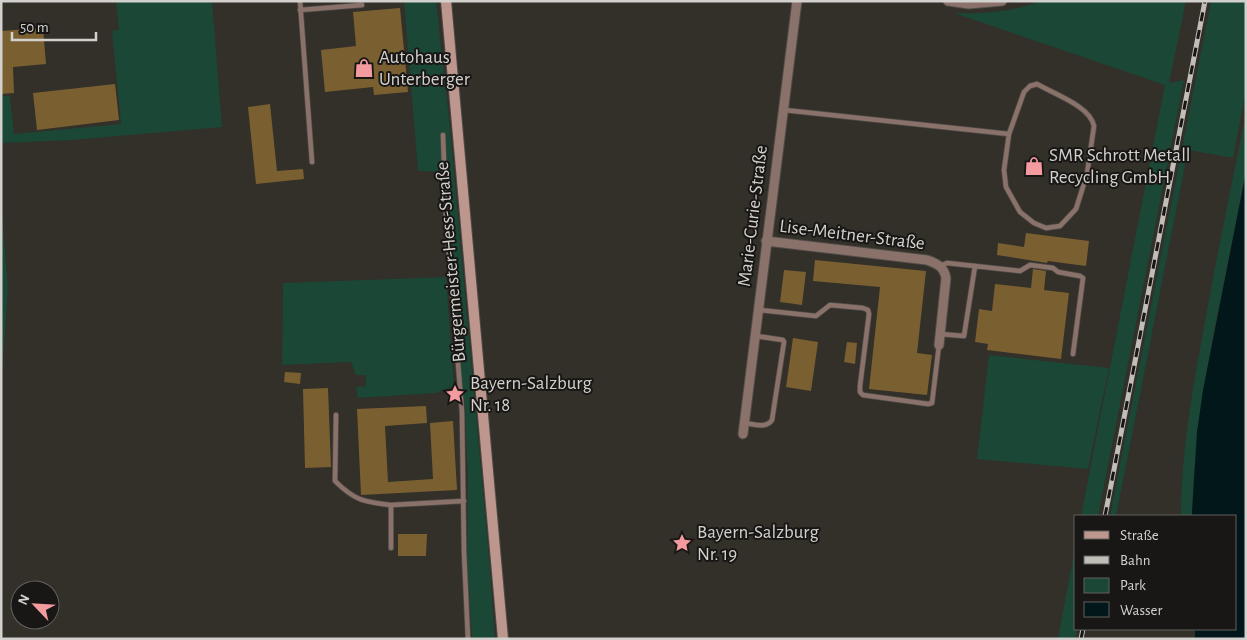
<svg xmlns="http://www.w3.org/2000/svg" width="1247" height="640" viewBox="0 0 1247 640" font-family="'Alegreya Sans',sans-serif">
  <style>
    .green { fill: #1a4736 }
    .water { fill: #02171a }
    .building { fill: #7a6031 }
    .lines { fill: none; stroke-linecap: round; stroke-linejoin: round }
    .lane-casing { stroke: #504c47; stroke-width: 6 }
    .street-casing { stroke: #504c47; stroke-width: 11 }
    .secondary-casing { stroke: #504c47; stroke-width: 12 }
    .lane { stroke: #8a726b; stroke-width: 4.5 }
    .street { stroke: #8a726b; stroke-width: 9 }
    .secondary { stroke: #bd978d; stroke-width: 10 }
    .rail-casing { stroke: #c1beba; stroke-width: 5 }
    .rail { stroke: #191715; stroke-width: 3; stroke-dasharray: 9; stroke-linecap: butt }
    .labels { text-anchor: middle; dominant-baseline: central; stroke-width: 4; stroke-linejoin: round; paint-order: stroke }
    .poi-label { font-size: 19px; fill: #d3d1cd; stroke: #191715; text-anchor: start }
    .street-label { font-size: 19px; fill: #d3d1cd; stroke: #191715 }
  </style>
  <rect width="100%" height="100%" fill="#332f29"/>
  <path class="green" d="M116 1H212L222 127 73 140 1 143V96H10L14 134 121 124 112 31 119 30Z
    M404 1H436L450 128 489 557 495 639H472L467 558 468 482 465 406 460 369 452 277 447 172 418 171Z
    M1041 1H1186L1169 83 1184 80 1098 516H1081L1165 85 954 13C985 14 1012 12 1041 1Z
    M1211 1H1246V90L1233 158 1188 150 1116 516H1110Z
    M1246 113V172L1212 342 1194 470 1192 516H1181C1181 456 1191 397 1202 338 1215 263 1231 188 1246 113Z
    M1 201 8 288 1 390Z
    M446 277 454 386 436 393 358 398 356 387 366 386V375H356L351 362 282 365 283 283Z
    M989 355 1109 368 1088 469 977 459Z
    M1076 542V629H1077L1075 639H1058Z"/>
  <path class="water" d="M1246 172V639H1195V629H1236V516H1192V513L1197 432 1203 390Z"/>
  <path class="building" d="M400 8 408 92 374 95 373 87 325 92 321 50 356 46 353 12Z
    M43 28 46 64 13 67 14 93 1 94V31Z
    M115 84 119 120 37 130 33 93Z
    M270 104 277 171 303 169 304 179 256 184 248 107Z
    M1026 233 1089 241 1086 266 1048 261 1047 263 997 255 998 243 1024 247Z
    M815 260 926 271 917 353 932 355 927 395 869 389 880 287 813 281Z
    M1033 269 1046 271 1044 290 1069 293 1061 359 987 350 988 344 975 342 979 309 992 311 995 284 1031 288Z
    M784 270 806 272 802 305 780 302Z
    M793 338 818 342 811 391 786 387Z
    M847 342 857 343 855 364 844 362Z
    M285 372 301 373 300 384 284 382Z
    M328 388 331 467 305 468 303 389Z
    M426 406 427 423 385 426 388 482 433 479 430 423 453 421 457 490 361 495 357 409Z
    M398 534H427L426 556H398Z"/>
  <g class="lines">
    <g class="lane-casing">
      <path id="lane" d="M300 1 312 162
        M300 10 362 5
        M784 110 1009 134 1004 170 1006 187 1020 212 1034 223 1046 228 1060 226 1076 209 1087 174 1094 126C1090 106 1054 94 1037 84L1030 86 1024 92 1009 134
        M443 135 446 217 462 412 464 552 468 639
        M940 266 947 263 1020 271 1030 265 1053 268 1058 272 1080 276 1083 278 1073 354
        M759 310 816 316 830 305 863 308 868 310 869 314 860 386V392L863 395 928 404 932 403 939 345
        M940 334 964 336 975 266
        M336 415 335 481C355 501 365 502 391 505
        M744 423C754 424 766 429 772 420L784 342 783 340 756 336
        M391 548V505L464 501"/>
    </g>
    <g class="street-casing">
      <path id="street" d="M948 1 969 4 1002 1
        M766 241 927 260C938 264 944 267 946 278L939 345
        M743 434 797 1"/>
    </g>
    <g class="secondary-casing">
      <path id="secondary" d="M446 1 503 639"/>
    </g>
    <use href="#lane" class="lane"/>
    <use href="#street" class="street"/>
    <use href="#secondary" class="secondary"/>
    <g class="rail-casing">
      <path id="rail" d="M1105 516 1205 1
        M1081 639 1083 629"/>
    </g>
    <use href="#rail" class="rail"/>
  </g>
  <defs>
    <g id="shop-bare" transform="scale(1.5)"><path d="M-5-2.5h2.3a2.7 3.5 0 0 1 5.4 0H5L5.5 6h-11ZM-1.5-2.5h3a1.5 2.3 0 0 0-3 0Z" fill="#f49b9f" stroke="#191715" stroke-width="2.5" paint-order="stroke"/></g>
    <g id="sight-bare" transform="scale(1.5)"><path d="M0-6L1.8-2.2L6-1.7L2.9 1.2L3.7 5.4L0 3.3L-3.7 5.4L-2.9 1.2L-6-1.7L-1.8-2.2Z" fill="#f49b9f" stroke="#191715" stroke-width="2.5" paint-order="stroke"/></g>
  </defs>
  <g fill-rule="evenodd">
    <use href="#shop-bare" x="364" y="68"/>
    <use href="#shop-bare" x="1034" y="166"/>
    <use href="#sight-bare" x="455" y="394"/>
    <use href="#sight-bare" x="682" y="543"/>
  </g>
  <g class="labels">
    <g class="poi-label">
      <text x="379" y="57">Autohaus<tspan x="379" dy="22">Unterberger</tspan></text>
      <text x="1049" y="155">SMR Schrott Metall<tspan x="1049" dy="22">Recycling GmbH</tspan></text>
      <text x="470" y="383">Bayern-Salzburg<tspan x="470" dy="22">Nr. 18</tspan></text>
      <text x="697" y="532">Bayern-Salzburg<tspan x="697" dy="22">Nr. 19</tspan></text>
    </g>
    <g class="street-label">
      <text transform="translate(753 216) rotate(-83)">Marie-Curie-Straße</text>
      <text transform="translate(852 235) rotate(7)">Lise-Meitner-Straße</text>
      <text transform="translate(451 262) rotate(-95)">Bürgermeister-Hess-Straße</text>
    </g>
  </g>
  <rect width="1247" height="640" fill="none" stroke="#d3d1cd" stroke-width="5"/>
  <rect x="1074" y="515" width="162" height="115" fill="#191715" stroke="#63615f"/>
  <rect x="1084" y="531" width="25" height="8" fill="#bd978d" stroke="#63615f"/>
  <text x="1120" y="540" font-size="15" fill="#d3d1cd">Straße</text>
  <rect x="1084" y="556" width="25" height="8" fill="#c1beba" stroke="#63615f"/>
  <text x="1120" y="565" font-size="15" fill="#d3d1cd">Bahn</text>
  <rect x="1084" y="578" width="25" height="15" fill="#1a4736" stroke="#63615f"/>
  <text x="1120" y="590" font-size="15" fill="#d3d1cd">Park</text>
  <rect x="1084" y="602" width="25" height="15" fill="#02171a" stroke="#63615f"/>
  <text x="1120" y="615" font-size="15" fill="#d3d1cd">Wasser</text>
  <g transform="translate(35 605) rotate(295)"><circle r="24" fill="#191715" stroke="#63615f"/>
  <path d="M0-4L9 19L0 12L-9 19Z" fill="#f49b9f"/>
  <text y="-8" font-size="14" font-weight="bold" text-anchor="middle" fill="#d3d1cd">N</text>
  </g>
  <path d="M12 32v8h84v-8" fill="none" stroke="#d3d1cd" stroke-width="2.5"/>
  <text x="20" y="32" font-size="15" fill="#d3d1cd" stroke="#191715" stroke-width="4" paint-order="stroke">50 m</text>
</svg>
